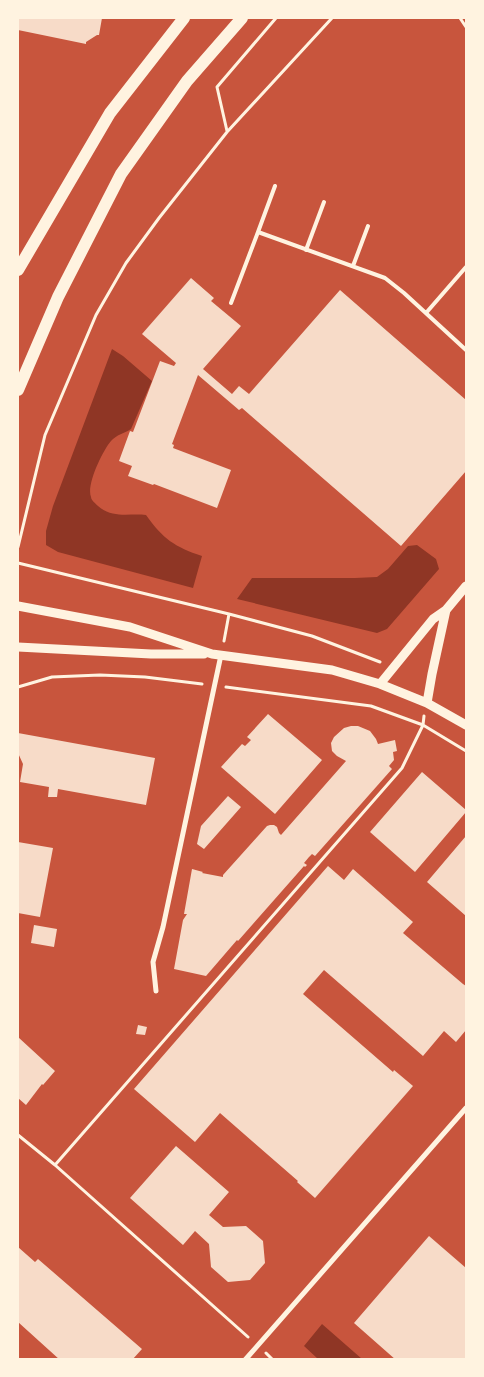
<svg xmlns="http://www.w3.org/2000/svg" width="484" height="1377" viewBox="0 0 484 1377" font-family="Commissioner,sans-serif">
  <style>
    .water { fill: #8f3625 }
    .building { fill: #f7dbc8 }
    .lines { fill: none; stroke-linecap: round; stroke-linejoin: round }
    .path { stroke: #fff3e0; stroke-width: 3 }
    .service { stroke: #fff3e0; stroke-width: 4 }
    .minor { stroke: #fff3e0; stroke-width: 5 }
    .tertiary { stroke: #fff3e0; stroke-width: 9 }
    .primary { stroke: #fff3e0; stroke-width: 12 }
  </style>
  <rect width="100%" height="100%" fill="#c8553d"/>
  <path class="water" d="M112 349 123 356 152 381 131 429C125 433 116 435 111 441 103 450 86 485 91 497 91 500 96 504 98 506 113 519 129 513 146 515 163 539 175 547 202 556L193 588 58 552 46 545V531L53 506Z
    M417 545 436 559 439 569 387 629 377 633 237 599 252 578H355L377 577 388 569 408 546Z
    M322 1324 362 1359H318L304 1346Z"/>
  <path class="building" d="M18 18H102L99 35H97L86 42V44L18 30Z
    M191 278 214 298 211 301 241 326 203 369 232 394 239 386 249 394 340 290 466 400V471L401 546 242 408 239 410 198 375 172 444 174 445 173 448 231 470 217 508 154 484 153 485 128 476 132 466 119 461 130 431 133 432 160 361 174 366 176 363 142 334Z
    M268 714 322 760 275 814 221 767 242 744 245 746 251 740 247 737Z
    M358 726 370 731 376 739 378 744 395 740 397 751 393 752 394 760 389 766 392 769 315 856 312 854 309 857 304 863 307 865 305 867 304 866 238 941 237 940 206 976 174 969 183 920 187 914H184L192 869 203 872 202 873 223 877V875L267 826 270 825H274L277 827 279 833 281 835 346 761 337 756 332 751 331 743 334 737 344 728 351 726Z
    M18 733 155 758 146 805 58 789 57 797H48L49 787 20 782 23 764 18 753Z
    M422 772 466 810V812L415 872 370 832Z
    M228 796 241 807 204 849 197 844 201 826Z
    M466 836V916L427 882Z
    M18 842 53 848 40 917 18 913Z
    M328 866 344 880 353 869 413 922 403 933 463 984 466 986V1030L456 1042 444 1031 423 1056 324 970 303 994 393 1072 394 1070 413 1086 315 1198 297 1182 298 1181 220 1113 195 1142 134 1089Z
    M34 925 57 929 54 947 31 943Z
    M138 1025 147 1027 145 1035 136 1034Z
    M18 1037 55 1071 43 1085 42 1084 26 1105 18 1098Z
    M176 1146 229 1192 209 1215 223 1227 246 1226 263 1241 265 1263 250 1280 228 1282 211 1267 209 1244 195 1231 183 1245 130 1198Z
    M429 1236 466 1268V1360H396L354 1323Z
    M18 1247 35 1262 38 1259 142 1349 132 1360H60L18 1322Z"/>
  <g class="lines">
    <path class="path" d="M460 18 466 27
      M227 131 217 87 276 18
      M18 547 45 435 96 315 126 263 159 218 227 132 332 18
      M18 563 229 614 312 636 380 662
      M224 641 229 614
      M18 687 52 677 100 675 145 677 202 684
      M226 687 371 706 423 725 466 751
      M18 1135 55 1165 248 1337
      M55 1165 402 768 423 725 424 716
      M266 1353 273 1360"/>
    <path class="service" d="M275 186 258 232 385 278 404 293 466 350
      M306 250 324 202
      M353 266 368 226
      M231 303 258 232
      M426 313 466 267"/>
    <path class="minor" d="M156 991 153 962 163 927 221 655
      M245 1360 466 1108"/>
    <path class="tertiary" d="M18 606 130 627 212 654 332 670 380 684 427 703 466 725
      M18 647 151 654H204
      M380 684 433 619 446 610 466 586
      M427 703 432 674 446 610"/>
    <path class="primary" d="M18 270 110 113 184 18
      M18 390 58 297 121 174 187 81 242 18"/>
  </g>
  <rect width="484" height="1377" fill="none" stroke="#fff3e0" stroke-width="38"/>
</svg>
